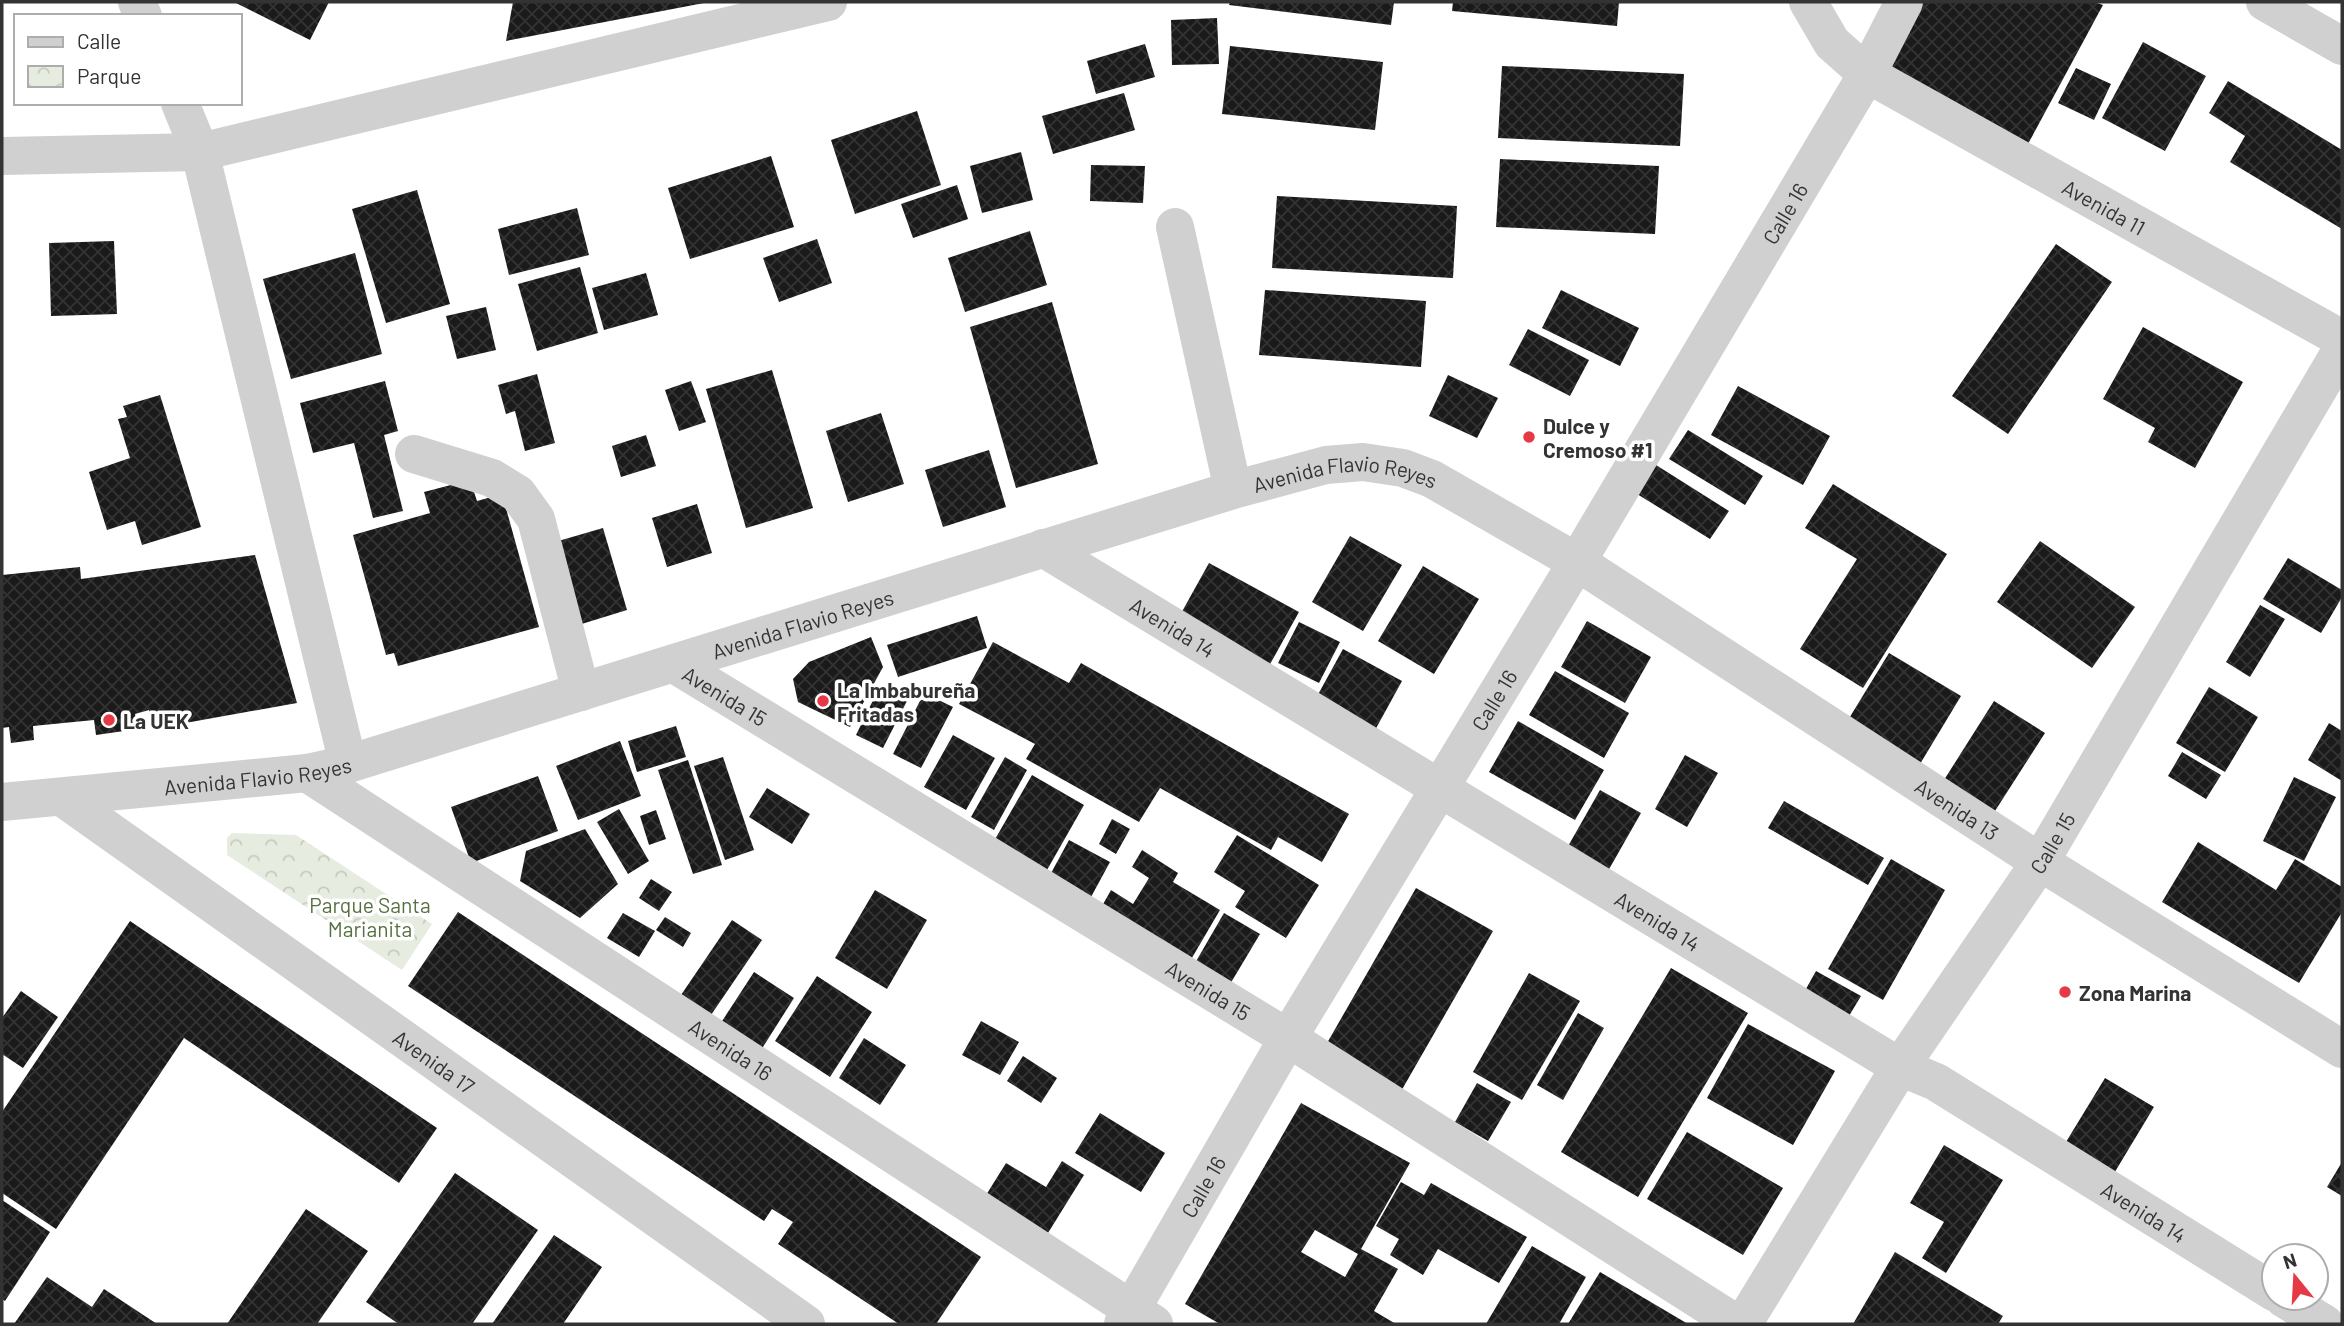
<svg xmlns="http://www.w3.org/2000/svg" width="2344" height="1326" viewBox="0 0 2344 1326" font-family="Barlow,sans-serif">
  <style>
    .park { fill: url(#park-crowns) }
    .building { fill: url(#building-cross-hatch); fill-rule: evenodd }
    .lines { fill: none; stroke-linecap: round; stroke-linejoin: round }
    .minor { stroke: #d0d0d0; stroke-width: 38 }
    .poi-dot { fill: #e63946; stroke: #fff; stroke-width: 2.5 }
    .labels { text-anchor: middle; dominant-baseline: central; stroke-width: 7; stroke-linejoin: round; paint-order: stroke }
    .street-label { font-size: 21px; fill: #333; stroke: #fff }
    .poi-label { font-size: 21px; font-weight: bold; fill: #333; stroke: #fff; text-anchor: start }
    .park-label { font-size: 21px; fill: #56703f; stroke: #fff }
  </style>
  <defs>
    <pattern id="park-crowns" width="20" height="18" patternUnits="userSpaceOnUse" patternTransform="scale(1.75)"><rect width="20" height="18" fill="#e6ecdf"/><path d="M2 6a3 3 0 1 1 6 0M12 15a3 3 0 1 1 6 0" fill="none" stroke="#c6cbc0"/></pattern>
    <pattern id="building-cross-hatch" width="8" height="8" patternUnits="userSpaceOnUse" patternTransform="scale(1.75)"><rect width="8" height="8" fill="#1a1a1a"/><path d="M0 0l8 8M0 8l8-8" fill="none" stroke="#333"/></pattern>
  </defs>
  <rect width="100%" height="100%" fill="#fff"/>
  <path class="park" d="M232 833 296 835 432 924 402 970 227 855V838Z"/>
  <path class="building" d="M234 2H329L310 40Z
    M513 2H704V3L506 41Z
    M1230 2H1394L1391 25 1229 5Z
    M1453 2H1619L1617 26 1452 11Z
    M1911 2H2094L2103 5 2028 144 1880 64Z
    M1217 18 1219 64 1172 65 1171 20Z
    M2143 42 2206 76 2165 151 2102 118Z
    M1145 44 1155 77 1096 94 1087 61Z
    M1230 46 1383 62 1375 130 1222 114Z
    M1502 66 1684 74 1680 146 1498 138Z
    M2076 68 2111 84 2094 120 2058 103Z
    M2228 81 2342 150V229L2230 162 2245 136 2209 113Z
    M1124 93 1135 130 1053 154 1042 116Z
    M917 111 941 185 855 214 831 140Z
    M1021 152 1033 200 982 213 970 166Z
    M771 156 794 227 690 259 668 188Z
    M1500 159 1659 166 1655 234 1496 227Z
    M1091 165 1145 166 1143 203 1090 201Z
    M957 185 968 219 913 238 901 204Z
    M417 190 450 304 386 323 352 209Z
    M1277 196 1457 206 1453 278 1272 268Z
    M577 208 589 255 509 275 498 229Z
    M1030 231 1047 285 965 312 948 258Z
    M817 239 832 283 779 302 763 258Z
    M114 241 117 314 51 316 49 243Z
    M2056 244 2112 282 2008 434 1952 396Z
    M355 253 382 354 291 379 263 279Z
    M580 267 598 333 537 351 518 284Z
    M646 273 658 315 604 330 592 288Z
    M1265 290 1426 301 1421 367 1259 355Z
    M1561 290 1639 328 1620 366 1542 328Z
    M1052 302 1098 464 1016 488 970 327Z
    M486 307 496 350 457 359 446 316Z
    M2143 327 2243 382 2195 468 2148 442 2155 428 2103 399Z
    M1528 329 1589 360 1570 396 1509 365Z
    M772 370 813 508 746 528 706 389Z
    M537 374 555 443 525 451 515 411 506 414 498 385Z
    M1448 375 1498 398 1477 438 1429 416Z
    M385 381 398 431 384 435 403 511 373 518 354 443 313 453 300 403Z
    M691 381 706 422 679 431 665 390Z
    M1738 386 1830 436 1803 485 1711 435Z
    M160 395 201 527 142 545 135 521 107 530 89 472 130 458 118 419 127 417 123 406Z
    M881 413 904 484 848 502 826 431Z
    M1688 430 1763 476 1745 505 1669 459Z
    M646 435 656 466 621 477 612 446Z
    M989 450 1006 507 943 527 925 470Z
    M1656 465 1729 511 1710 539 1637 494Z
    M470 480 477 501 502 494 539 627 398 666 394 653 386 655 353 535 430 513 424 492Z
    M1833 484 1947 554 1863 688 1800 649 1857 559 1805 528Z
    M697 504 712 553 667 567 652 518Z
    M603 528 627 610 572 627 548 544Z
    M1350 536 1402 565 1363 631 1312 602Z
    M2040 541 2135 607 2092 668 1997 602Z
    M255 555 297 703 152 729 149 710 135 714 138 729 96 735 94 720 33 726 34 740 11 743 9 727 2 728V575L80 567 81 579Z
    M2288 558 2342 590V597L2321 633 2263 599Z
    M1209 563 1299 612 1269 666 1179 617Z
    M1423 566 1479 599 1434 674 1378 641Z
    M2260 605 2285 619 2250 677 2226 662Z
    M977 616 987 648 898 677 887 645Z
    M1587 621 1651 657 1625 703 1561 667Z
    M1299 622 1340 642 1319 683 1278 663Z
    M871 637 883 667 850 727 798 702 793 679 809 662Z
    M993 642 1069 683 1081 663 1349 814 1322 862 1278 837 1271 850 1160 788 1139 822 1026 759 1035 744 959 704Z
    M1343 649 1402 681 1374 732 1315 700Z
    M1889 653 1961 696 1920 764 1848 720Z
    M1555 671 1629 713 1604 758 1529 715Z
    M2209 687 2258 717 2225 772 2176 743Z
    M879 688 907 701 883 748 856 735Z
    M924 693 953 707 921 768 893 754Z
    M1994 701 2045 733 1995 811 1944 780Z
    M1518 721 1604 770 1575 820 1489 772Z
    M2329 723 2342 731V781L2308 760Z
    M676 726 686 757 637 772 628 741Z
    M953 735 995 758 966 810 924 787Z
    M620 741 641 796 578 820 556 766Z
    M2182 752 2221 775 2206 799 2168 776Z
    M1685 755 1718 773 1687 827 1655 809Z
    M723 757 754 850 725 860 694 766Z
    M1005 757 1027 770 994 830 971 817Z
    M688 760 722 865 693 874 658 770Z
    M1032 775 1084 805 1043 877 990 848Z
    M538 776 558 831 471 863 451 807Z
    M2294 777 2336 797 2304 861 2263 841Z
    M767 788 810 814 792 844 749 817Z
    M1600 790 1641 813 1608 871 1567 848Z
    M1784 801 1884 858 1868 885 1768 828Z
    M619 809 649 861 628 874 597 822Z
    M656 810 666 839 649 845 640 816Z
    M1112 819 1130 829 1116 854 1099 844Z
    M585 829 618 884 580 918 520 881 526 851Z
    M1237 835 1319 885 1286 938 1235 907 1245 891 1214 872Z
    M1069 840 1110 862 1091 897 1050 875Z
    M2198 842 2276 890 2295 859 2342 887V912L2299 983 2162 902Z
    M1142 850 1178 873 1173 882 1220 910 1186 968 1097 915 1111 890 1133 904 1149 878 1132 867Z
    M1891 859 1945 890 1883 1000 1828 969Z
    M651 879 672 892 659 911 639 898Z
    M1416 888 1493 931 1396 1100 1319 1057Z
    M875 890 927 920 887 989 835 958Z
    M458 912 981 1257 936 1324H899L778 1244 793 1222 772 1209 764 1221 408 986Z
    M623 913 655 931 639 957 607 938Z
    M1224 913 1260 934 1226 991 1191 970Z
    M665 917 691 933 683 947 656 930Z
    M732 920 762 940 711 1015 681 995Z
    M130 921 437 1128 399 1183 184 1038 56 1229 2 1193V1112Z
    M1671 968 1748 1013 1638 1197 1561 1152Z
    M1816 971 1861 996 1846 1021 1802 996Z
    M754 972 794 998 754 1061 713 1035Z
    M1529 973 1580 1001 1522 1100 1473 1072Z
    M817 976 872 1012 830 1077 775 1041Z
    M21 991 58 1017 23 1068 2 1054V1018Z
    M1578 1013 1604 1028 1563 1100 1537 1085Z
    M981 1021 1019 1042 1000 1075 962 1055Z
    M1748 1024 1835 1071 1793 1145 1707 1098Z
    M864 1038 906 1065 880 1105 839 1078Z
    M1023 1056 1057 1078 1041 1103 1007 1081Z
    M2105 1078 2154 1107 2104 1190 2055 1160Z
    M1477 1083 1511 1102 1488 1141 1455 1122Z
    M1301 1103 1410 1163 1361 1249 1398 1269 1374 1311 1396 1324H1220L1185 1304ZM1315 1230 1358 1254 1345 1277 1301 1252Z
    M1100 1113 1165 1153 1141 1192 1075 1153Z
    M1687 1132 1783 1188 1743 1255 1647 1199Z
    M1944 1145 2003 1180 1946 1273 1922 1258 1944 1222 1910 1203Z
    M1062 1161 1084 1175 1048 1233 978 1208 1006 1163 1046 1187Z
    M2342 1162V1196L2327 1187Z
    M455 1173 538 1230 472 1324H399L366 1302Z
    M1401 1182 1424 1195 1431 1183 1527 1237 1499 1283 1438 1249 1423 1275 1390 1255 1399 1239 1376 1226Z
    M2 1200 50 1232 5 1301 2 1299Z
    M306 1209 368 1251 317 1324H227Z
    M554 1235 602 1267 563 1324H492Z
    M1532 1246 1586 1277 1559 1324H1486Z
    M1895 1252 2003 1316 1998 1324H1853Z
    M1600 1272 1688 1324H1568Z
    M47 1277 92 1307 104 1289 157 1324H14Z"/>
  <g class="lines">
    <g class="minor">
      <path d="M137 2 143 16"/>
      <path id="s1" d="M1808 2 1832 43 1867 74 2342 339"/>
      <path d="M2265 2 2342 46"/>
      <path d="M180 103 200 152 348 764"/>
      <path d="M2 156 200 152 828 2"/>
      <path d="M1175 227 1233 490"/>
      <path d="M414 454 492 478 518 494 536 519 581 692"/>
      <path id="s2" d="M1043 548 1900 1067 1936 1082 2274 1292"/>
      <path id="s3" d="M674 664 1288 1038 1737 1324"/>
      <path id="s4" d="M307 773 1154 1324"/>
      <path id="s5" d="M63 798 806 1324"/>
      <path id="s6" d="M2 802 307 773 348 764 1233 490 1326 465 1363 462 1403 468 1432 479 1577 562 2040 862 2342 1049"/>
      <path d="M2283 1298 2325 1324"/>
      <path id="s7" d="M1123 1324 1288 1038 1577 562 1867 74 1904 2"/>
      <path id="s8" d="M1743 1324 1900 1067 2040 862 2342 349"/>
    </g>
  </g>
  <g class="poi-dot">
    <circle cx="1529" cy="437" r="7"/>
    <circle cx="823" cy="701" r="7"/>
    <circle cx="109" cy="720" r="7"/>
    <circle cx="2065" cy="992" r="7"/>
  </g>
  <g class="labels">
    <g class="street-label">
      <text stroke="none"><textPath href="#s1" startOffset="366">Avenida 11</textPath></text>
      <text stroke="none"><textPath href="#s7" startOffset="1293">Calle 16</textPath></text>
      <text stroke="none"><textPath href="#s6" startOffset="1390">Avenida Flavio Reyes</textPath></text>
      <text stroke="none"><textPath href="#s6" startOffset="824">Avenida Flavio Reyes</textPath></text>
      <text stroke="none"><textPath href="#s2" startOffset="152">Avenida 14</textPath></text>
      <text stroke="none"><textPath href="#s3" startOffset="60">Avenida 15</textPath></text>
      <text stroke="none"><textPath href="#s7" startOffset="726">Calle 16</textPath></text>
      <text stroke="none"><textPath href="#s6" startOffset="257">Avenida Flavio Reyes</textPath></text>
      <text stroke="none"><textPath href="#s6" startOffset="2100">Avenida 13</textPath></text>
      <text stroke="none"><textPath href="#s8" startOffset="572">Calle 15</textPath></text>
      <text stroke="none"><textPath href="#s2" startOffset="719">Avenida 14</textPath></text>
      <text stroke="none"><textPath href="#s3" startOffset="626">Avenida 15</textPath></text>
      <text stroke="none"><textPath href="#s4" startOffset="506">Avenida 16</textPath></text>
      <text stroke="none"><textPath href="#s5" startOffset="455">Avenida 17</textPath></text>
      <text stroke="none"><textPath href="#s7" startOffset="159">Calle 16</textPath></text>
      <text stroke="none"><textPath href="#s2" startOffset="1286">Avenida 14</textPath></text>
    </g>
    <g class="poi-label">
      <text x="1543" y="425">Dulce y<tspan x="1543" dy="24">Cremoso #1</tspan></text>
      <text x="837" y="689">La Imbabureña<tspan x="837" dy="24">Fritadas</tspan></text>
      <text x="123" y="720">La UEK</text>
      <text x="2079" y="992">Zona Marina</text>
    </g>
    <g class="park-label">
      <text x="370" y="904">Parque Santa<tspan x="370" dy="24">Marianita</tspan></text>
    </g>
  </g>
  <rect width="2344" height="1326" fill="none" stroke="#333333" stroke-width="7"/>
  <rect x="14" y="14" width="228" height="91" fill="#ffffff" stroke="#adadad" stroke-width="2"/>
  <rect x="28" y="37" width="35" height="10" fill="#d0d0d0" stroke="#adadad" stroke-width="2"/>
  <text x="77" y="49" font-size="21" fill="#333333">Calle</text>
  <rect x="28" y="66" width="35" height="21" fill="url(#park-crowns)" stroke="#adadad" stroke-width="2"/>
  <text x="77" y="84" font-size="21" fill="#333333">Parque</text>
  <g transform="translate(2295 1277) rotate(342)"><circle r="33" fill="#ffffff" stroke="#adadad" stroke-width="2"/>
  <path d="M0-5L12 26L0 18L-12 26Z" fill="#e63946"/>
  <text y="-10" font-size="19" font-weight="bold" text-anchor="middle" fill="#333333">N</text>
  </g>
</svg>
